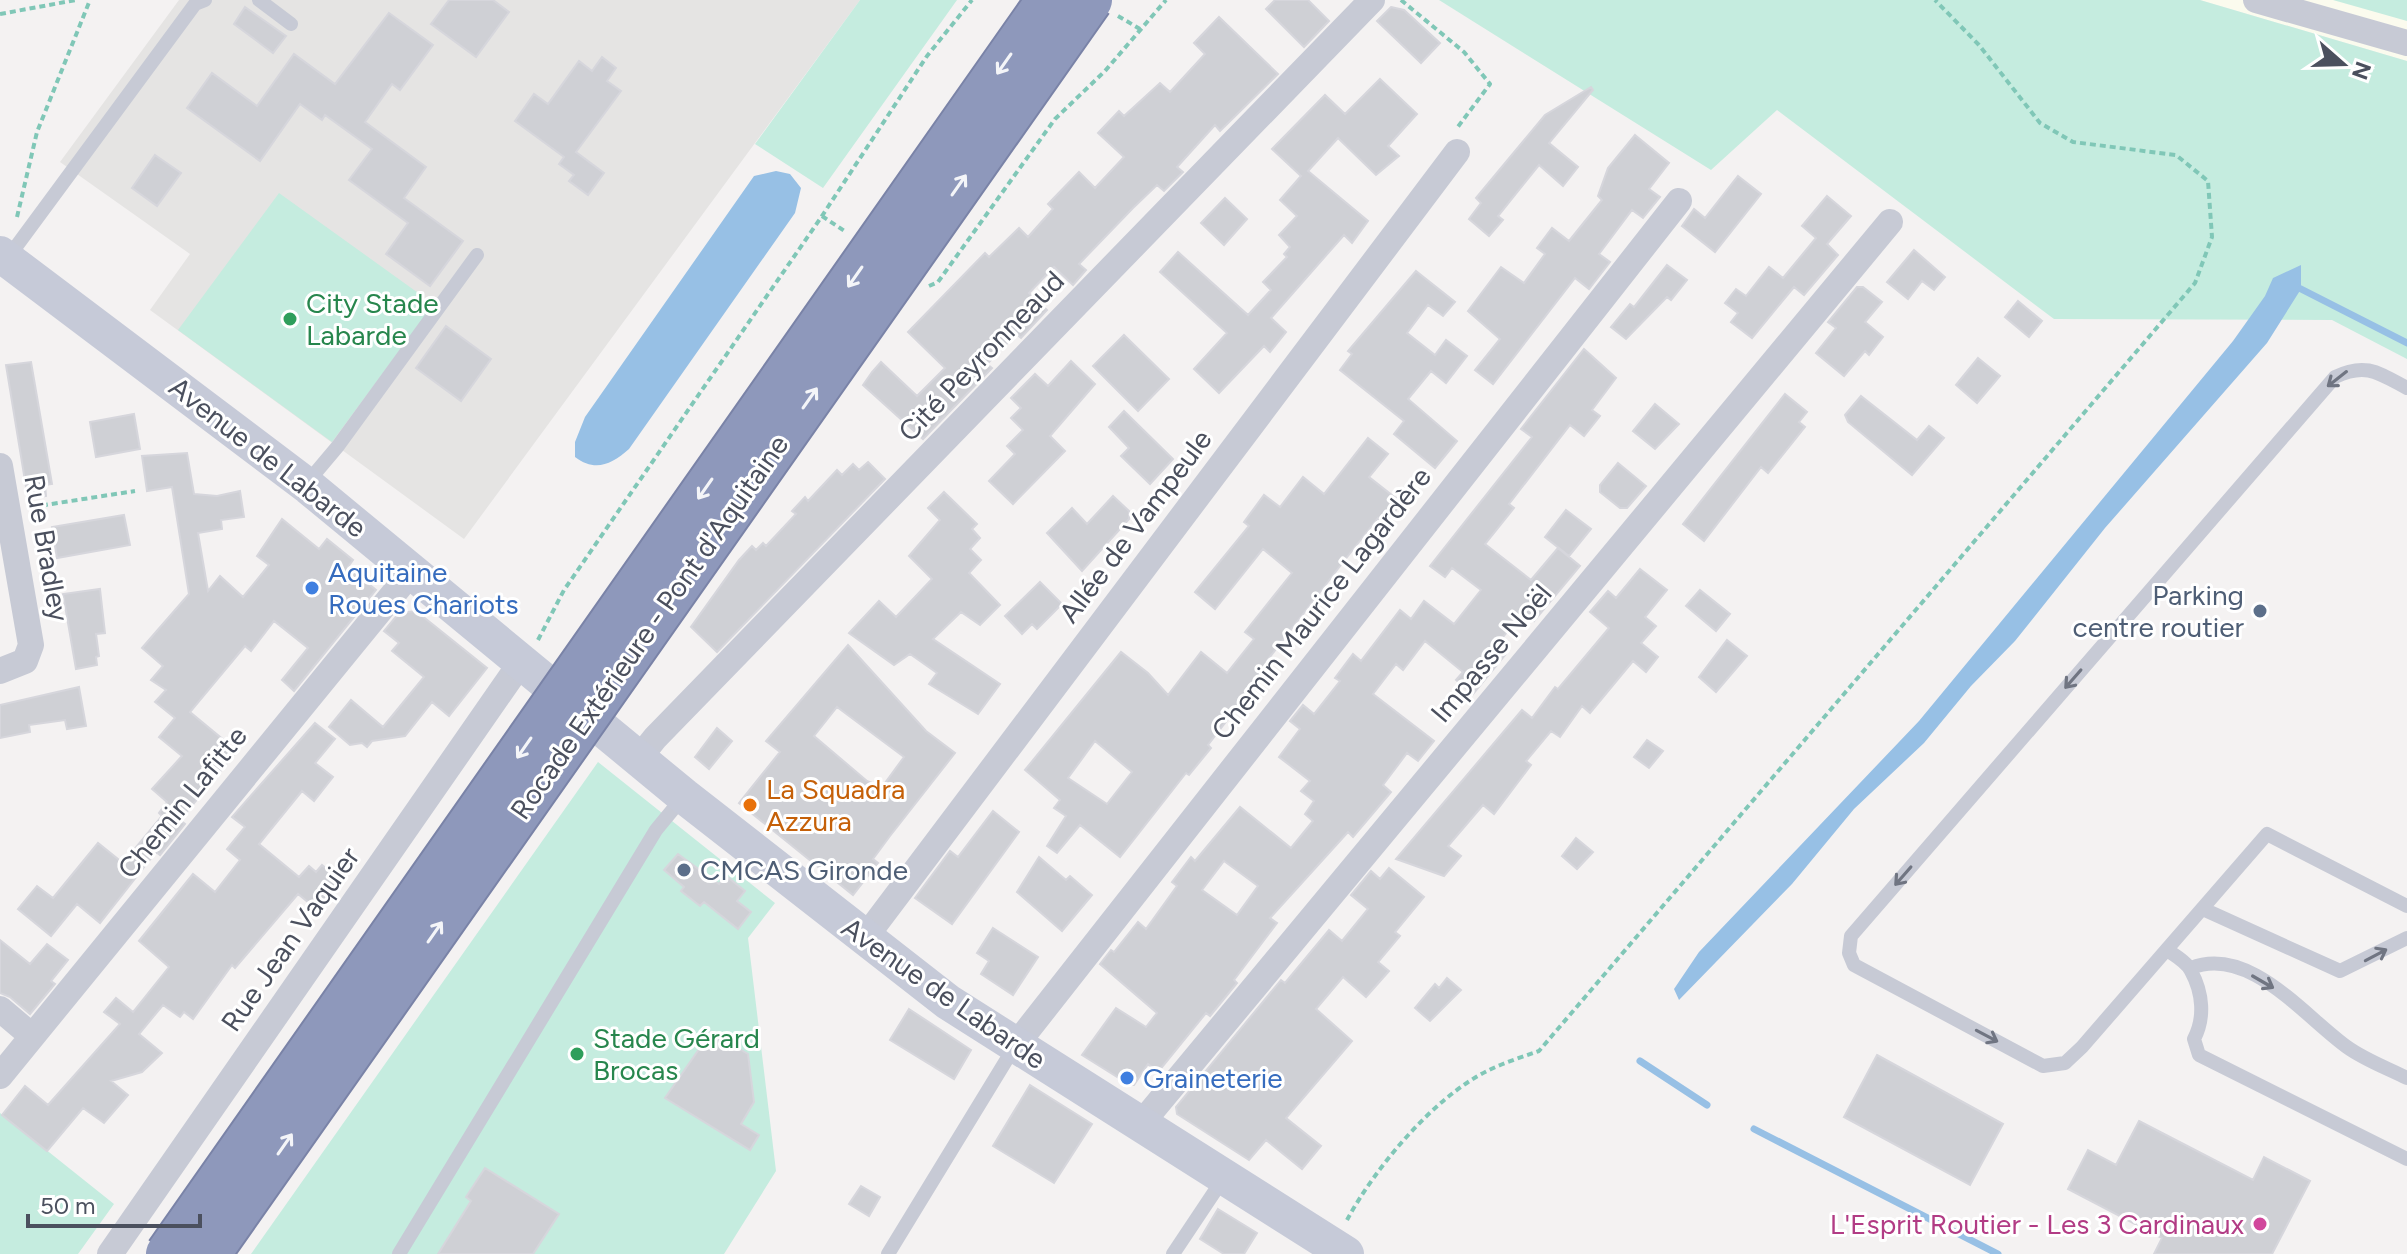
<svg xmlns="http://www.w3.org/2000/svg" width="2407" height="1254" viewBox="0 0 2407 1254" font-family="Figtree,sans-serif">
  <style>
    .commercial { fill: #fbfbee }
    .education { fill: #e5e4e3 }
    .green { fill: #c5ecdf }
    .water { fill: #97c0e5 }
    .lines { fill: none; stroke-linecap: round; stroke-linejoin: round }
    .stream { stroke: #97c0e5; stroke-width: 7 }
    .building { fill: #cfd0d5; stroke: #d6d6dc; stroke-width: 2; fill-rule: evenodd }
    .path { stroke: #80c7b7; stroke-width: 4; stroke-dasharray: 6 4; stroke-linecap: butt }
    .lane { stroke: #c7cad5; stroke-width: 14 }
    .street { stroke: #c7cad5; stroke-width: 26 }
    .secondary { stroke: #c6cad8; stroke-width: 36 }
    .highway-bridge-casing { stroke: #7a83a7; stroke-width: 48; stroke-linecap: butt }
    .highway-bridge { stroke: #8e98bb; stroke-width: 44 }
    .oneway { stroke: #f4f5f8 }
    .oneway2 { stroke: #707582 }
    .leisure-dot { fill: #2e9e5b; stroke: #fff; stroke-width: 3 }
    .shop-dot { fill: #3f7fe0; stroke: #fff; stroke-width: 3 }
    .service-dot { fill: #5c6f8a; stroke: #fff; stroke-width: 3 }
    .food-dot { fill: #e8710a; stroke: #fff; stroke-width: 3 }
    .hotel-dot { fill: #d1479c; stroke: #fff; stroke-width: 3 }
    .labels { text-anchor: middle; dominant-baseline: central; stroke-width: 6; stroke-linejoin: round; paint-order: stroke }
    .leisure-label { font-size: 28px; fill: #27864d; stroke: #fff; text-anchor: start }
    .street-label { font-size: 28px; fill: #4b505e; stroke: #fff }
    .shop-label { font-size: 28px; fill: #366cbe; stroke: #fff; text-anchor: start }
    .service-label { font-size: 28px; fill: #4e5e75; stroke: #fff; text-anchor: end }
    .food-label { font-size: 28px; fill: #c56008; stroke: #fff; text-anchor: start }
    .hotel-label { font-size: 28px; fill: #b23c85; stroke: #fff; text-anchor: end }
  </style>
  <rect width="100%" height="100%" fill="#f4f2f2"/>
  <path class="commercial" d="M2200 0H2407V61Z"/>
  <path class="education" d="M179 0H860L464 539 150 310 190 254 60 162Z"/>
  <path class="green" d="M860 0H957L823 188 755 144Z
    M1439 0H2200L2407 61V359L2332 320 2054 319 1777 110 1711 170Z
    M2333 0H2407V21Z
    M279 193 421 295 415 305 427 313 332 442 178 330Z
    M598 762 775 903 748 938 776 1171 724 1254H251Z
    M0 1113 114 1204 78 1254H0Z"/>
  <path class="water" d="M776 171 790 174 801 188 795 213 629 449C611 465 595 472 575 457V442L585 417 754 176Z
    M2301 265V289L2267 343 2105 528 2015 641 1971 686 1924 743 1854 809 1792 884 1679 1000 1674 989 1699 952 1919 721 2233 341 2265 296 2273 278Z"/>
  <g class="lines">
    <path class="stream" d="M2301 289 2407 343
      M1640 1061 1707 1105
      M1754 1129 1998 1254"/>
  </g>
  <path class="building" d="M449 0H493L509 12 476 57 431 24Z
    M1275 0H1308L1329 21 1304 47 1266 9Z
    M245 7 286 36 273 53 234 24Z
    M1391 7 1404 10 1440 43 1421 63 1377 21Z
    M389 13 433 45 400 90 392 84 365 122 426 167 404 198 463 241 430 286 386 254 408 223 349 180 372 149 325 115 322 120 300 104 260 161 187 108 212 73 257 106 294 54 335 84Z
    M1219 17 1278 74 1220 131 1215 125 1177 167 1183 172 1164 191 1157 185 1133 208 1079 264 1086 270 1073 285 1054 267 1029 293 1047 310 1021 338 1016 334 987 364 992 368 923 439 863 385 872 372 881 362 917 396 945 368 908 332 985 253 989 257 1019 228 1028 237 1053 209 1048 204 1079 172 1095 188 1124 157 1098 133 1119 111 1124 116 1160 83 1170 92 1205 54 1194 43Z
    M602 57 616 68 607 81 621 91 576 152 604 173 588 195 569 181 574 175 559 164 564 157 515 121 534 94 548 104 579 61 592 71Z
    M1380 79 1417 114 1388 146 1399 156 1376 175 1338 138 1308 171 1368 221 1352 243 1344 235 1271 318 1286 332 1270 352 1264 346 1219 393 1194 369 1227 333 1160 272 1178 252 1248 315 1271 290 1263 282 1287 257 1284 254 1290 247 1279 235 1297 216 1280 200 1301 176 1272 149 1325 95 1345 114Z
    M1591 87 1593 90 1549 143 1578 167 1563 186 1539 165 1498 216 1503 220 1489 236 1469 219 1481 203 1476 198 1545 115Z
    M1635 135 1669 163 1649 189 1660 197 1643 218 1632 210 1599 254 1610 262 1589 289 1575 278 1493 384 1475 370 1500 339 1468 311 1501 267 1524 283 1545 254 1537 248 1552 228 1569 241 1602 200 1598 196 1608 168Z
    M155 155 181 173 157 206 132 188Z
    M1738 176 1761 194 1715 252 1682 226 1694 209 1705 218Z
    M1827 196 1851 216 1827 244 1838 255 1804 295 1794 287 1752 338 1731 322 1738 313 1725 303 1736 289 1746 296 1769 267 1783 278 1816 238 1802 226Z
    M1225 198 1247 219 1224 245 1201 223Z
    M1914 250 1945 277 1934 290 1922 281 1908 299 1887 282Z
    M1667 265 1687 280 1671 300 1667 297 1626 339 1611 327 1630 304 1634 307Z
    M1416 271 1455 302 1443 316 1428 305 1407 333 1435 355 1446 340 1467 356 1446 383 1431 371 1408 399 1457 441 1435 468 1394 434 1404 421 1340 370 1352 354 1348 351Z
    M1857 287H1863L1882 302 1865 322 1883 337 1869 355 1865 351 1844 376 1816 353 1836 328 1828 322Z
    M2018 301 2042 321 2029 337 2005 317Z
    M446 326 491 359 461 401 416 368Z
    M1124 335 1169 379 1138 411 1093 366Z
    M1584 349 1616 378 1592 410 1600 416 1584 436 1570 425 1509 504 1514 508 1485 544 1531 580 1558 548 1580 566 1534 621 1523 612 1496 646 1506 654 1473 694 1456 680 1463 672 1425 641 1403 670 1396 664 1373 694 1434 741 1418 761 1407 753 1383 785 1391 792 1353 837 1348 832 1270 918 1277 923 1234 980 1237 983 1210 1016 1206 1013 1158 1072 1148 1064 1134 1085H1130L1082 1055 1116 1008 1146 1027 1157 1013 1100 964 1111 950 1114 952 1138 922 1146 929 1177 886 1172 882 1191 857 1195 861 1240 807 1291 848 1313 821 1305 814 1314 801 1301 791 1310 781 1279 757 1300 729 1290 721 1303 705 1314 714 1340 681 1335 678 1353 654 1361 661 1400 610 1411 619 1424 601 1454 624 1481 590 1452 568 1445 577 1430 566 1532 437 1521 429ZM1224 861 1258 886 1237 915 1202 890Z
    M1978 358 2000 376 1977 403 1956 385Z
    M1071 361 1095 384 1050 436 1065 451 1013 504 989 481 1015 454 1007 446 1023 430 1011 418 1021 408 1011 398 1035 374 1048 386Z
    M31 362 52 484 45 485 46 496 28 499 6 365Z
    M1785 394 1807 412 1799 422 1805 427 1768 473 1761 467 1704 541 1683 524Z
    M1861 396 1917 440 1929 426 1944 438 1912 475 1848 422 1845 415Z
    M1655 404 1679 424 1655 449 1633 431Z
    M1124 411 1173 459 1150 484 1121 456 1129 448 1109 427Z
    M134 414 140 449 96 457 90 422Z
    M1368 438 1388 454 1369 477 1402 503 1385 523 1378 518 1344 561 1266 662 1270 665 1208 745 1211 748 1189 775 1186 773 1120 857 1080 825 1057 853 1047 846 1066 816 1054 808 1060 800 1025 770 1121 652 1148 673 1168 695 1201 652 1227 673 1254 639 1245 632 1292 573 1263 549 1215 609 1195 592 1249 526 1244 522 1264 495 1280 507 1303 477 1324 494ZM1095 741 1132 772 1107 804 1068 778Z
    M187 453 194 494 217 496 240 491 244 517 221 520 222 529 198 533 208 591 220 576 243 597 269 565 257 556 282 519 319 549 327 539 353 560 348 567 376 590 294 691 282 680 308 648 274 621 251 651 245 646 190 712 237 751 180 820 185 824 160 855 156 852 100 923 77 904 51 936 18 909 37 886 53 898 98 843 123 863 162 816 159 813 167 802 152 789 182 756 159 737 175 718 155 702 166 690 151 680 163 666 142 648 189 594 172 487 147 491 142 456Z
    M868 462 885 479 717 652 691 627 739 560 752 546 756 550 763 543 766 546 796 514 792 511 805 497 808 501 837 470 842 475 853 464 859 470Z
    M1618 463 1646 486 1627 508H1620L1600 492V485Z
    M944 492 977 524 972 529 980 538 970 549 981 560 969 573 1000 605 980 625 961 612 933 639 1000 684 978 714 929 684 937 673 910 654 894 665 849 633 879 601 896 617 932 579 909 556 940 520 928 508Z
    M1113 496 1129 511V519L1082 571 1047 533 1072 508 1087 524Z
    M1566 510 1591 529 1569 556 1545 537Z
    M124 515 130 545 57 558 52 527Z
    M1640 569 1667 590 1645 617 1656 626 1641 643 1658 657 1646 672 1633 661 1590 713 1582 706 1560 737 1551 731 1526 761 1531 765 1494 814 1483 805 1448 846 1461 856 1444 876 1396 859 1522 710 1532 718 1555 687 1558 689 1609 628 1590 612 1608 591 1616 598Z
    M1040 582 1062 604 1037 629 1032 624 1022 634 1005 616Z
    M100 589 105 633 96 634 99 656 96 657 97 665 76 669 63 594Z
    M1700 590 1730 614 1716 631 1686 606Z
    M416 611 487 668 449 716 432 702 405 736 372 741 367 747 362 743 350 745 329 727 351 700 383 727 424 677 392 651 399 643 384 631 399 613Z
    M1727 640 1747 656 1716 692 1699 677Z
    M848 645 926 731 955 753 890 836 873 859 878 863 853 895 739 803 780 752 766 741ZM837 707 904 757 882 787 867 781 814 736Z
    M79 687 86 726 67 729 65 720 29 725 30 732 0 738V705Z
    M315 723 335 739 315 763 333 777 314 801 302 791 259 844 299 877 309 866 316 872 322 865 341 881 320 912 298 894 235 968 232 965 193 1019 184 1012 180 1017 163 1005 139 1034 162 1053 142 1072 111 1081 128 1095 104 1123 83 1108 47 1151 2 1115 25 1086 48 1105 120 1024 104 1012 116 998 133 1012 169 967 139 941 193 874 215 892 240 860 227 849 245 827 232 817Z
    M717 728 732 741 709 769 695 757Z
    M1647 740 1663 751 1649 768 1634 757Z
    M993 811 1019 832 952 924 915 898 950 851 958 857Z
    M1576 838 1593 852 1577 869 1562 856Z
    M678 854 719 884 725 875 745 891 737 901 751 912 738 929 704 902 700 906 681 891 684 887 664 870Z
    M1039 857 1066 880 1070 876 1092 895 1062 931 1017 892Z
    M1389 868 1424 897 1395 932 1400 936 1378 962 1389 971 1366 997 1343 977 1316 1009 1352 1041 1286 1118 1321 1146 1302 1169 1266 1140 1249 1160 1177 1114 1176 1107 1281 980 1285 983 1329 930 1342 941 1368 909 1351 895 1371 871 1380 879Z
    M993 928 1038 957 1013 995 981 974 989 961 977 953Z
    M0 940 30 964 47 944 68 960 51 981 55 984 30 1014 10 997 0 993Z
    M1447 978 1461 990 1430 1021 1415 1008 1435 984 1439 988Z
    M909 1009 971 1050 954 1079 890 1040Z
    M711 1032 748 1054 754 1102 741 1124 759 1135 750 1150 665 1098Z
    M1877 1055 2003 1124 1970 1185 1844 1117Z
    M1030 1085 1092 1124 1054 1183 993 1146Z
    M2139 1121 2253 1180 2264 1157 2310 1181 2272 1254H2154L2162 1238 2068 1189 2088 1150 2116 1165Z
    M485 1168 559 1214 533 1254H438L471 1201 466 1197Z
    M861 1186 880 1197 869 1216 849 1204Z
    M1218 1209 1257 1233 1244 1254H1224L1200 1239Z"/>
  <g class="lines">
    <path class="path" d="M1401 0 1464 52 1490 84 1457 128
      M0 14 76 0
      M1118 16 1140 29
      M822 216 846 232
      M17 217 37 132 90 0
      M929 286 938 282 1055 119 1105 71 1166 0
      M32 507 135 491
      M538 640 564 590 822 216 927 56 972 0
      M1347 1220C1375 1168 1433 1098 1487 1071 1503 1063 1522 1057 1539 1051L2195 283 2212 237 2208 181 2176 155 2073 142 2040 123 1979 45 1935 0"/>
    <path class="lane" d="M259 0 291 24
      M7 259 195 4 205 0
      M2407 388C2379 373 2366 362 2335 377L1851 936 1849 953 1854 965 2043 1066 2065 1063 2082 1047 2267 834 2407 906
      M306 484 338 446 477 255
      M2203 909 2340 971 2407 938
      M2167 950C2174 955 2187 962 2191 971 2203 993 2205 1018 2194 1039L2199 1055 2407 1159
      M2191 968C2249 945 2304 1016 2347 1047 2365 1060 2387 1068 2407 1078
      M399 1254 656 830 684 796
      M888 1254 1015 1046
      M1173 1254 1223 1179"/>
    <path class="street" d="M2256 0 2407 43
      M0 466 31 645 25 661 0 671
      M639 758 655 738 1372 0
      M864 939 1457 152
      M0 1009 32 1036
      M1015 1046 1679 201
      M0 1076 413 570
      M1140 1125 1890 222
      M110 1254 522 661"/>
    <path class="secondary" d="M0 254 309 487 684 796 948 1002 1346 1254"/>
    <g class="highway-bridge-casing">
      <path id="highway-bridge" d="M168 1254 1049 0
        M208 1254 1090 0"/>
    </g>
    <use href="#highway-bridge" class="highway-bridge"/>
  </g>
  <defs><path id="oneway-shaft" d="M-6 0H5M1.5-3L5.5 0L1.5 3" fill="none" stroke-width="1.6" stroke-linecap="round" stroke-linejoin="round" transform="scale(2)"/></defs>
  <g class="oneway">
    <use href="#oneway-shaft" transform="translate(1004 64) rotate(125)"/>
    <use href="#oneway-shaft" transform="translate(959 185) rotate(-55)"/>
    <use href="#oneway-shaft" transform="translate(855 277) rotate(125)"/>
    <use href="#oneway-shaft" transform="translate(810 398) rotate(-55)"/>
    <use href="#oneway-shaft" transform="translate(705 489) rotate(125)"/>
    <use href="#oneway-shaft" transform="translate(524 748) rotate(125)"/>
    <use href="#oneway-shaft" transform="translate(435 932) rotate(-55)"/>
    <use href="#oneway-shaft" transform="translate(285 1144) rotate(-55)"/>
  </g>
  <g class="oneway2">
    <use href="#oneway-shaft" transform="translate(2337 379) rotate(142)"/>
    <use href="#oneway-shaft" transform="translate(2073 679) rotate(131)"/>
    <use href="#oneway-shaft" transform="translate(1903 876) rotate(131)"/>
    <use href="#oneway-shaft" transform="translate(2376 955) rotate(-28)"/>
    <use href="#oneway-shaft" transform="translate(2263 982) rotate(30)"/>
    <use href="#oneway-shaft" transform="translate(1987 1036) rotate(28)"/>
  </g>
  <g class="leisure-dot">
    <circle cx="290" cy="319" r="8"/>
    <circle cx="577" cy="1054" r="8"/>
  </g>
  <g class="shop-dot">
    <circle cx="312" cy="588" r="8"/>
    <circle cx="1127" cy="1078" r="8"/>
  </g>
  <g class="service-dot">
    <circle cx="2260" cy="611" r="8"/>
    <circle cx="684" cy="870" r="8"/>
  </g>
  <circle class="food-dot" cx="750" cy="805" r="8"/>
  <circle class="hotel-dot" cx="2260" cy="1224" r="8"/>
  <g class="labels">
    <g class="leisure-label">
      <text x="306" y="303">City Stade<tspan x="306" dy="32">Labarde</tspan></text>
      <text x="593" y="1038">Stade Gérard<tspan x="593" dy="32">Brocas</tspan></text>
    </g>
    <g class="street-label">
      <text transform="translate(981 356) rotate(-46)">Cité Peyronneaud</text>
      <text transform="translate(268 457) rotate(38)">Avenue de Labarde</text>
      <text transform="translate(1135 526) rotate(-53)">Allée de Vampeule</text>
      <text transform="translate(47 548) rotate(80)">Rue Bradley</text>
      <text transform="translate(1321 603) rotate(-52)">Chemin Maurice Lagardère</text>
      <text transform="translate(649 627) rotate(-55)">Rocade Extérieure - Pont d'Aquitaine</text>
      <text transform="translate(1491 653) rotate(-50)">Impasse Noël</text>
      <text transform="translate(182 802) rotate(-51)">Chemin Lafitte</text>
      <text transform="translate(290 939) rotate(-55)">Rue Jean Vaquier</text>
      <text transform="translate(944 993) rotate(35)">Avenue de Labarde</text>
    </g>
    <g class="shop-label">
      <text x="328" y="572">Aquitaine<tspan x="328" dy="32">Roues Chariots</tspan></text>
      <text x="1143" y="1078">Graineterie</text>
    </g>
    <g class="service-label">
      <text x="2244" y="595">Parking<tspan x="2244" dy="32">centre routier</tspan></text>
      <text x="700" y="870" text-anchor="start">CMCAS Gironde</text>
    </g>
    <g class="food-label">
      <text x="766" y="789">La Squadra<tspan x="766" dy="32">Azzura</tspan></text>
    </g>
    <g class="hotel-label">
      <text x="2244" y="1224">L'Esprit Routier - Les 3 Cardinaux</text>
    </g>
  </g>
  <g transform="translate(2343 64) rotate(110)" stroke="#ffffff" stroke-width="6" paint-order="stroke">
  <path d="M0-6L14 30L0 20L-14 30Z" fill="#4b505e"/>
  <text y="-12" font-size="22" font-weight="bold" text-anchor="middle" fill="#4b505e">N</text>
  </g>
  <path d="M28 1214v12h172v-12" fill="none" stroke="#4b505e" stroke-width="4"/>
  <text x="40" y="1214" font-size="24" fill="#4b505e" stroke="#ffffff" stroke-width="6" paint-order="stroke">50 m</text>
</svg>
